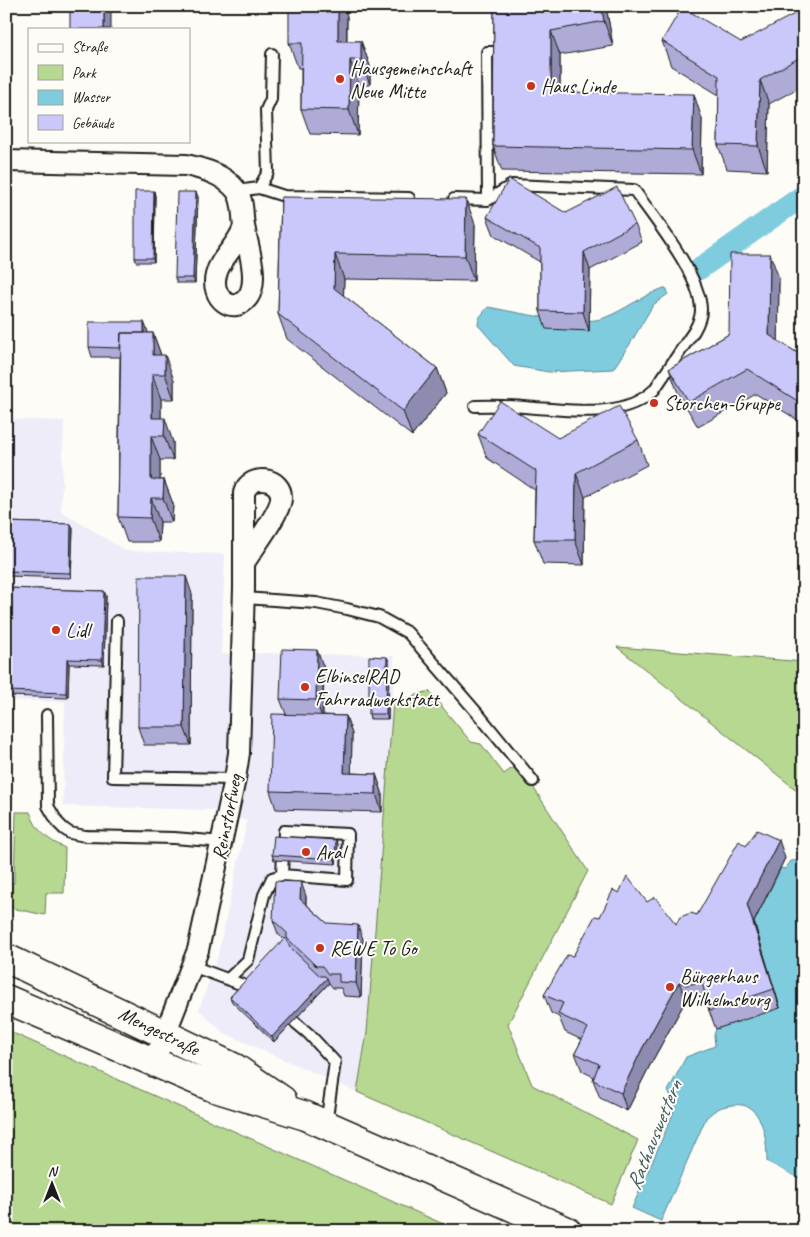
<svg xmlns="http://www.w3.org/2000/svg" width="810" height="1237" viewBox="0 0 810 1237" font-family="Caveat,sans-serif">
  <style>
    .built { fill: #eeecf8 }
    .green { fill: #b6d891; stroke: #697a56 }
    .water { fill: #80ccdf; stroke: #588691 }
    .pier { fill: #fdfcf7 }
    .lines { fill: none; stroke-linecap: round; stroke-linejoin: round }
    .canal { stroke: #80ccdf; stroke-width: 22 }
    .lane-casing { stroke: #1c1c1c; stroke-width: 14 }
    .street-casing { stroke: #1c1c1c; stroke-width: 24 }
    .secondary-casing { stroke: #1c1c1c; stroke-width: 31 }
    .lane { stroke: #fdfcf7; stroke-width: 10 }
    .street { stroke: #fdfcf7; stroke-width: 20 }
    .secondary { stroke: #fdfcf7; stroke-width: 28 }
    .wall { fill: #aeabd7; stroke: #1c1c1c }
    .shaded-wall { fill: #8d8baf; stroke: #1c1c1c }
    .building { fill: #cac7fa; stroke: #1c1c1c }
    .poi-dot { fill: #c8321e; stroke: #fdfcf7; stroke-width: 2 }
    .labels { text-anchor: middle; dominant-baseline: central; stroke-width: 4; stroke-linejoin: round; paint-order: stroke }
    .poi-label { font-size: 20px; fill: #1c1c1c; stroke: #fdfcf7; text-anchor: start }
    .street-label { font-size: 20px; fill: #1c1c1c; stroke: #fdfcf7 }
    .water-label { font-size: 21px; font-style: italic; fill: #3f5a60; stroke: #fdfcf7 }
  </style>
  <rect width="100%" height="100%" fill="#fdfcf7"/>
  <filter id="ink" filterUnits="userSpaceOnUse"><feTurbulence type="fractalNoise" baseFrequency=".02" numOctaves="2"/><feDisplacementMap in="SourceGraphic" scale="10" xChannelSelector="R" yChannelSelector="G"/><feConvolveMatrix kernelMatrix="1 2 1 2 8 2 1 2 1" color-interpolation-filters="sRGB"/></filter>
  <g filter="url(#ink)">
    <path class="built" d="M6 419 64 421 61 511 126 551 225 554 221 654 263 653 394 656 393 703 367 1032 357 1092 224 1033 199 1010 218 955 247 821 211 810 63 806 65 702 6 700Z"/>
    <path class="green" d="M617 647 804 662V796Z
      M429 691 471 742 481 744 504 774 515 766 533 787 588 871 508 1024 532 1085 638 1140 611 1204 357 1092 367 1032 393 703Z
      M16 812H30C36 831 48 840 65 848L64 893H46L45 915 6 907V883H14Z
      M6 1030 459 1231H6Z"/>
    <path class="water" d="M664 288 667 289 668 294 653 305 630 344 613 369 549 372 514 366 478 325 479 318 488 307C515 312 579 327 604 318 625 310 643 295 664 288Z
      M804 860V1181L767 1162C767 1139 763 1100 732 1105 719 1107 716 1109 706 1118L661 1221 632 1208 673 1114 674 1101 668 1091 686 1057 715 1046 714 1035 716 1029 780 1007 754 922 781 868 785 869 791 861Z"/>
    <path class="pier" d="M767 1162 804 1181V1183L768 1165Z"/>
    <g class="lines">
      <path class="canal" d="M699 269 804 195"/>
      <g class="lane-casing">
        <path id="lane" d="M259 188 268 172 266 110 271 99 272 54
          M237 191 259 188 284 196 409 198
          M454 199 488 200 512 185 634 190C654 218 701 276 701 310 701 318 698 324 694 331L654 390C623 419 575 410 536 408 515 406 495 405 475 406
          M488 200 487 52H503
          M244 598 316 603 347 609 379 617 408 633 479 715 533 781
          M117 621 113 777 235 779
          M47 715 48 806 58 823 64 829 70 833 85 836 174 838 223 842
          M192 966 243 985 254 992
          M228 979 248 960 264 895 272 878 282 875 347 880 348 834 284 831 282 875
          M284 1013 309 1034 335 1062 326 1124"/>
      </g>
      <g class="street-casing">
        <path id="street" d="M6 161 186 165C204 169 223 174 236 190 244 200 242 214 244 226 247 244 260 280 248 297 233 317 210 297 216 275 220 257 239 245 244 226
          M154 1062 198 950 235 779 239 753 244 588V493C250 473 283 477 281 499 280 513 253 548 244 563"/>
      </g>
      <g class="secondary-casing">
        <path id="secondary" d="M6 958 235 1068 282 1100
          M6 999 212 1087 306 1116 567 1231"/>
      </g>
      <use href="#lane" class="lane"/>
      <use href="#street" class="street"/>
      <use href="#secondary" class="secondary"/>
    </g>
    <path class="wall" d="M494 6H606L613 46 560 55V92L702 119 701 174 502 171 493 146Z
      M804 13V85L769 104 767 171 727 169 718 145 719 95 671 66 662 41 741 42Z
      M347 16V41H361L370 66V85H359L358 135 310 134 301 109V68H298L289 43Z
      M154 191 155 196 154 262H136L135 258Z
      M196 192 198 197 195 283H177L175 278Z
      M281 197 475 224 474 281 344 279 343 295 437 368 446 393 412 436 287 339 278 314Z
      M566 213 635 224 642 242 590 270 589 331 546 329 540 311V262L494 235 487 217Z
      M779 278 778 341 804 357V424L756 394 698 427 678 393 669 369 729 334Z
      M144 322 148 333H153L161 355 174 380V399H161V418L173 442V460H160V480H164L173 504 172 522H160L159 542H127L118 517 120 357H92L89 347Z
      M478 434 558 438 638 440 647 465 585 497 584 565 543 564 534 540 535 490 487 458Z
      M6 522 71 524 73 529 71 578 6 576Z
      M6 588 104 591 106 596 104 665 69 664 68 698 6 696Z
      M192 594 191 745H144L138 727Z
      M387 657 389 662 388 719H370L369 714Z
      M324 668 323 715 346 716 352 734 351 773 376 774 382 792V812L276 809 270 791 286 714 280 699Z
      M336 840 338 844 336 864 274 860 272 855Z
      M746 846 785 858 754 922 780 1008 716 1029 709 1011 707 1000 693 1003 686 1000 649 1067 627 1111 600 1098 593 1080 594 1077 582 1071 575 1053 582 1040 565 1032 559 1017 551 1013 544 995 573 956 600 917 619 893 647 902 676 924 697 915Z
      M306 896V904L327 923 363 939 361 997 344 996 341 988H333L329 983 274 1042 232 1002 230 997 284 940 278 934 273 920Z"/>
    <path class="shaded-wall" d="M104 6H111V29H104Z
      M338 6H344L347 16 346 65 338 41Z
      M601 6H606L613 46 604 21Z
      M551 31 560 55V117L551 92Z
      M361 41 370 66V85L361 60Z
      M350 60 359 85 358 135 349 110Z
      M760 80 769 104 767 171 758 146Z
      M694 94 702 119 701 174 692 150Z
      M154 191 155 196 154 262 153 258Z
      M196 192 198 197 195 283 193 278Z
      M466 199 475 224 474 281 465 256Z
      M584 252 590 270 589 331 583 312Z
      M335 254 344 279 343 312 334 288Z
      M770 254 779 278 778 359 769 335Z
      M144 322 148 332 147 358 144 348Z
      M153 333 162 358 153 355Z
      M165 355 174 380V399L165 374Z
      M437 368 446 393 412 436 403 411Z
      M152 374 161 399V436L152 418Z
      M165 418 173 442V460L164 436Z
      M151 436 160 460V498L151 480Z
      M576 473 585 497 584 565 575 540Z
      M164 480 173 504 172 522 163 498Z
      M151 498 160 522 159 542 150 518Z
      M71 524 73 529 71 578 70 573Z
      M186 576 192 594 191 745 184 727Z
      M104 591 106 596 104 665 102 660Z
      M317 650 324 668 322 718 316 700Z
      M387 657 389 662 388 719 386 714Z
      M67 659 69 664 68 698 66 693Z
      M346 716 352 734 351 791 344 773Z
      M376 774 382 792V812L376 794Z
      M336 840 338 844 336 864 335 859Z
      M779 840 785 858 754 922 780 1008 774 989 747 904Z
      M301 882 306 896 305 913 300 899Z
      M358 925 363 939 361 997 356 983Z
      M327 978 329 983 274 1042 272 1037Z
      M679 982 686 1000 649 1067 627 1111 621 1093 642 1049Z"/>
    <path class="building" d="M70 6H104V29H70Z
      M289 6H338V41H361V60H350L349 110 301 109 302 43H289Z
      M494 6H601L604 21 551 31V92L694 94 692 150 493 146Z
      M682 7 741 42 802 10 804 13V55L760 80 758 146 718 145 719 76 662 41Z
      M509 179 566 213 617 187 635 224 584 252 583 312 540 311V248L487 217Z
      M135 191H154L153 258H135Z
      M177 192H196L193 278H175Z
      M281 197 466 199 465 256 335 254 334 288 437 368 403 411 278 314Z
      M730 254H770L769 335 804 357V405L747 369 689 402 669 369 729 334Z
      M89 322H144V333H121L120 348 89 347Z
      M121 333H153V355H165V374H152V418H165L164 436H151V480H164L163 498H151L150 518 118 517Z
      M500 401 558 438 619 406 638 440 576 473 575 540H534L536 471 478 434Z
      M6 522 71 524 70 573 6 571Z
      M139 576H186L184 727H138Z
      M6 588 104 591 102 660 67 659 66 693 6 691Z
      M282 649 317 650 316 700 280 699Z
      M369 656 387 657 386 714H369Z
      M272 714 346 716 344 773 376 774V794L270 791Z
      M757 830 779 840 747 904 774 989 709 1011 702 982 686 985 679 982 642 1049 621 1093 593 1080 599 1064 575 1053 588 1028 558 1014 563 1003 544 995 567 955 573 956 595 916 600 917 613 890 619 893 627 876 647 902 655 897 676 924 680 917 691 913 697 915 739 841 746 846Z
      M274 836 336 840 335 859 272 855Z
      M275 881 301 882 300 899 327 923 358 925 356 983 339 982V974H328L322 966H316L287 938V933L273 920Z
      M285 938 287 940 290 947 320 976H325L327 978 272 1037 230 997Z"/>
  </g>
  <g class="poi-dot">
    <circle cx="340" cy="79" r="5"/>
    <circle cx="531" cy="86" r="5"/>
    <circle cx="654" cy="403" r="5"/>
    <circle cx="56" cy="630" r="5"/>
    <circle cx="305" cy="687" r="5"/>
    <circle cx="306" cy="852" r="5"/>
    <circle cx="320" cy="948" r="5"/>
    <circle cx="670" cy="987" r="5"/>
  </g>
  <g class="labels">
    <g class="poi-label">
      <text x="350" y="68">Hausgemeinschaft<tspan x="350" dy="23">Neue Mitte</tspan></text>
      <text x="541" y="86">Haus Linde</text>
      <text x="664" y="403">Storchen-Gruppe</text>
      <text x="66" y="630">Lidl</text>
      <text x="315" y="676">ElbinselRAD<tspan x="315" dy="23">Fahrradwerkstatt</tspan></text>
      <text x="316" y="852">Aral</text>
      <text x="330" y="948">REWE To Go</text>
      <text x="680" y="976">Bürgerhaus<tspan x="680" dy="23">Wilhelmsburg</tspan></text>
    </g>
    <g class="street-label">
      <text transform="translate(227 817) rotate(-79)">Reinstorfweg</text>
      <text transform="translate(159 1031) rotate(26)">Mengestraße</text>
    </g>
    <g class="water-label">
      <text transform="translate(654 1135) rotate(-68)">Rathauswettern</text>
    </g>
  </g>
  <rect width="810" height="1237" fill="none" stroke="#fdfcf7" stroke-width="25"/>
  <rect x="12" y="12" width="785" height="1212" fill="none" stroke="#1c1c1c" stroke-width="2" filter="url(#ink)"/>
  <rect x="28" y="28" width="162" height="115" fill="#fdfcf7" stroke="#a3a29f"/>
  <rect x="38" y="44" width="25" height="8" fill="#fdfcf7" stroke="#a3a29f"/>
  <text x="72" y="52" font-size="15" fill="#1c1c1c">Straße</text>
  <rect x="38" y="65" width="25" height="15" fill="#b6d891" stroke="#a3a29f"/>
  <text x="72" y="78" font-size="15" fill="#1c1c1c">Park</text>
  <rect x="38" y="90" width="25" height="15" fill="#80ccdf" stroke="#a3a29f"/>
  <text x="72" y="102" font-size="15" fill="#1c1c1c">Wasser</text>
  <rect x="38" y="115" width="25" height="15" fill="#cac7fa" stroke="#a3a29f"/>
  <text x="72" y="128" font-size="15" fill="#1c1c1c">Gebäude</text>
  <g transform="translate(52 1184)" stroke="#fdfcf7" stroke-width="4" paint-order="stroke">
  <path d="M0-4L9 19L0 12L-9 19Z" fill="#1c1c1c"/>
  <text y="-8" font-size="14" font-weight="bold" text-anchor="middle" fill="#1c1c1c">N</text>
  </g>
</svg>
